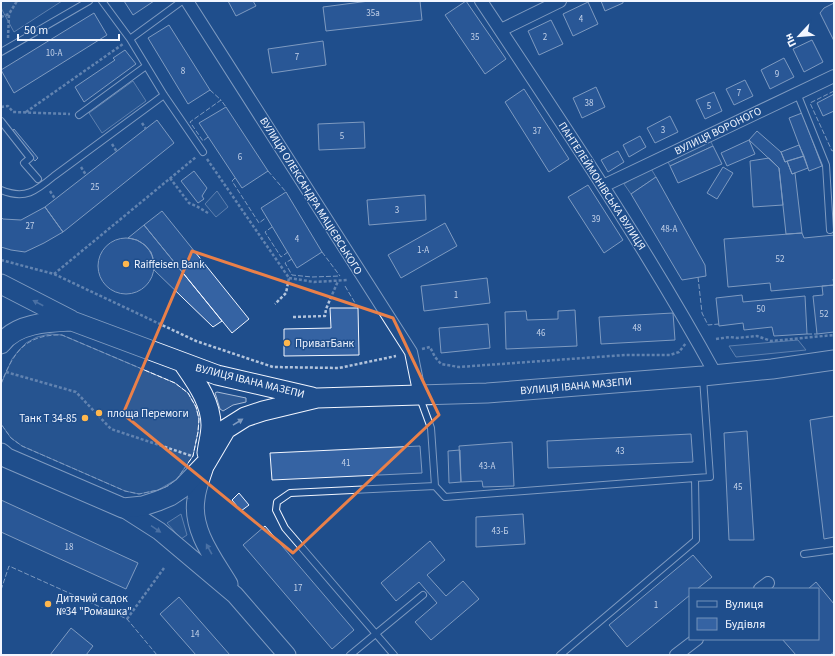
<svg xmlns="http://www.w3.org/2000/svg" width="835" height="656" viewBox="0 0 835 656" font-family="'Source Sans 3',sans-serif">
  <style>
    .built { fill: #305b95; stroke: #a8bbd7 }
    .building { fill: #3563a3; stroke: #f2f6ff }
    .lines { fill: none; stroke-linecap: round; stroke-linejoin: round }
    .service-casing { stroke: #f2f6ff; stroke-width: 8 }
    .minor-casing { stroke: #f2f6ff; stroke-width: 14 }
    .secondary-casing { stroke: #f2f6ff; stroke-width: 19 }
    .primary-casing { stroke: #f2f6ff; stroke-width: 21 }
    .path { stroke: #b3c4dc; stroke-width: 2.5; stroke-dasharray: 3 2; stroke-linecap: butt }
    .service { stroke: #1f4e8c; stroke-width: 6 }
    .minor { stroke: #1f4e8c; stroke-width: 12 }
    .secondary { stroke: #1f4e8c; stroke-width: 17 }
    .primary { stroke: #1f4e8c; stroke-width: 19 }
    .fence { stroke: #f2f6ff; stroke-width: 1; stroke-dasharray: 5 2; stroke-linecap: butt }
    .oneway { fill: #7e9ac0 }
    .marked { fill: none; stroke: #ea8049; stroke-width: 3; stroke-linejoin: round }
    .poi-dot { fill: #ffb74d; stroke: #1f4e8c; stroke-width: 1.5 }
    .labels { text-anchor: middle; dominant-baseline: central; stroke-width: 3; stroke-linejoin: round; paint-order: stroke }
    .number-label { font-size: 9px; fill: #c3d1e8 }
    .street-label { font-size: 11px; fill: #f2f6ff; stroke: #1f4e8c }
    .poi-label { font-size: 11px; fill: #f2f6ff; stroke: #1f4e8c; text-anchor: start }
  </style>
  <rect width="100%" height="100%" fill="#1f4e8c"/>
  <path class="built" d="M1 1H62L14 32 1 8Z
    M133 81 146 101 102 133 89 113Z
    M709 138 713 146 670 166 666 158Z
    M650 167 656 177 631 194 624 184Z
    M217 191 228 207 216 217 205 204Z
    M50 334 62 335 175 383 188 393 196 407 199 419 198 432 193 456 177 479 158 490 139 494 125 491 22 446 11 438 1 424V384L12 359 19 350 26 343 37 337Z
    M798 340 806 350 736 357 729 346Z
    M217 392 246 398V402L233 405 223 411 220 409 216 396 215 393Z
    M181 514 187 535 181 539 167 523Z"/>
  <path class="building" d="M124 1H154L133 15Z
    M228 1H253L256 6 236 16Z
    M369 1H420L422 20 326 31 323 7Z
    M466 1 506 59 485 74 445 15Z
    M601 1H623V3L605 11Z
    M588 2 598 24 573 36 563 14Z
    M834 3V41L820 13 824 8Z
    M94 13 107 35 14 93 1 70Z
    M551 20 563 44 539 55 528 31Z
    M169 25 210 90 188 104 148 38Z
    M812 40 823 62 804 72 793 49Z
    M323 41 326 65 272 73 268 49Z
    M125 50 136 64 84 102 75 87 115 60 113 58Z
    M784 58 794 77 770 89 761 70Z
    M745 80 753 96 734 105 726 89Z
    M596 87 605 107 582 118 573 98Z
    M524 89 569 159 549 172 505 102Z
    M714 92 722 111 705 119 696 100Z
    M834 94V111L823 116 817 103Z
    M226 107 268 171 242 188 199 123Z
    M802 113 822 166 809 171 789 118Z
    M670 116 678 132 655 143 647 128Z
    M157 120 174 143 63 232 45 207Z
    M364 122 365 148 319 150 318 124Z
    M14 129 38 158 35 161 11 133Z
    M757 131 781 152 785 162 787 161 792 174 795 173 802 233 786 234 779 168 749 140Z
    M640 136 646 147 629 157 623 145Z
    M749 140 755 154 727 166 721 153Z
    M799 145 804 156 785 162 781 152Z
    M713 146 722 164 678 183 670 166Z
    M618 151 624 162 608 172 601 160Z
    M804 156 808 168 792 174 787 161Z
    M769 158 779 168 783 205 753 207 750 161Z
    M723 167 733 173 717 199 707 193Z
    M194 171 207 188 202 196 204 199 198 203 181 181Z
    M656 177 705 265 706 276 682 280 631 194Z
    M588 185 623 240 604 253 568 197Z
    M286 192 322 252 297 268 261 208Z
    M425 195 426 220 369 225 367 200Z
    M45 207 63 232 44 243 25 252 11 250 1 247V217L3 219 21 220Z
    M162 211 249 319 232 333 144 225Z
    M445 223 457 246 401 278 388 255Z
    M144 225 222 321 213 327 154 270V261L151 252 145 245 137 240 128 238Z
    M802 233 804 238 834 235V285L771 291 770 283 728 287 724 239Z
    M98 266a28 28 0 1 1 56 0a28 28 0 1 1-56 0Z
    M487 278 490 303 424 311 421 286Z
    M833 279H834V332L817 334 813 296 823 295 822 286 834 285Z
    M742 295 743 302 805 296 807 334 774 336 772 327 744 330 743 323 719 326 716 298Z
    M330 308H358L359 355 284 356V329L331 328Z
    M575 310 577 346 506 349 505 312 526 311 527 320 558 319V311Z
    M673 313 675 340 601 344 599 317Z
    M488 324 490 348 441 353 439 328Z
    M834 416V537L824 539 810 420Z
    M747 431 754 540H729L724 433Z
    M691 434 693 462 548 468 547 441Z
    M512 442 514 486 483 487 482 481 461 482 459 446Z
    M420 446 422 473 272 480 270 453Z
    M460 450 461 482 449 483 448 451Z
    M239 493 249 505 241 511 232 500Z
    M1 500 138 563 126 589 1 532Z
    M523 514 525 544 476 547V517Z
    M265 526 354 630 332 649 243 545Z
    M430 541 445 560 427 575 446 596 463 581 479 599 431 640 415 622 437 603 419 582 396 601 381 583Z
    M693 555 712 577 697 589H690V595L627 647 609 625Z
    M816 582 834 604V652L830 655H796L782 639H818V589H808Z
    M179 597 230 655H196L160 614Z
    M71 628 93 646 86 655H50Z"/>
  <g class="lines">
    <g class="service-casing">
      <path id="service" d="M102 1 130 39 164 95 203 152
        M130 39 182 1
        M1 52 89 1
        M797 93 826 165 830 230
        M79 115 146 66
        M1 121 30 158 24 163 38 179
        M1 190C25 200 36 191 54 176L164 95
        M420 398 431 428 435 486 445 497 695 478 696 540 560 655
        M695 478 710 477 703 378
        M804 554 834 550
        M350 655 423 595
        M394 655 285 528 276 510 277 502 290 493 435 486"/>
    </g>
    <g class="minor-casing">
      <path id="minor" d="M187 1 411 352 420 396
        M481 1C562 123 646 247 716 375
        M501 30 560 1
        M603 186 834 76
        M760 589 768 583
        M676 655 697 639"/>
    </g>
    <g class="secondary-casing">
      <path id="secondary" d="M206 463C203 474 197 487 196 499 191 530 214 559 229 584
        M123 508 159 531 235 595 287 655"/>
    </g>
    <g class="primary-casing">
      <path id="primary" d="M1 284 71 320
        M1 344C16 323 48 322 72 321L217 375 312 397
        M183 363C196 382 211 402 211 425 211 435 208 444 207 453
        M1 453 7 458 123 508 143 506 158 501 170 496 182 488 206 463 226 429 245 417 263 411 317 398 487 393 703 376 772 369 834 360"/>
    </g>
    <path class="path" d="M1 17 9 14 17 1
      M8 38 9 14
      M1 107 8 106 13 112 70 114
      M26 112 123 44
      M142 123 146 129
      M112 144 117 152
      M207 159 289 278 286 293 275 304
      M81 167 86 175
      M170 178 189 203 198 207 208 213
      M50 191 55 199
      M1 260 54 274 196 341 273 367 339 368 396 356
      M54 274 196 157
      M289 278 314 282 348 280
      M293 317 325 316 326 309 338 281
      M716 339 730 337 737 338 757 336 771 341 834 335
      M422 349 430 347 435 357 441 364 459 367 625 355H670L679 352 686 343
      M6 372 76 392 111 429 192 456
      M127 619 164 568"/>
    <use href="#service" class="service"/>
    <use href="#minor" class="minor"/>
    <use href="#secondary" class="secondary"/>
    <use href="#primary" class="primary"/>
    <path class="fence" d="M210 90 221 100
      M834 91 810 103 832 151 834 150
      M208 137 203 141 190 122 221 100 226 107
      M268 171 286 192
      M235 178 232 181 259 223 267 217
      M272 227 265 232 281 257 288 252
      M322 252 340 276
      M292 259 285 263 292 275 312 277 340 276
      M698 277 702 313 708 325 719 324
      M345 286 358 308
      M807 334H817
      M1 384C13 353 25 334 62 335L175 383 188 393 196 407 199 419 198 432 193 456 177 479 168 486 158 490 139 494 125 491 22 446 11 438 1 424
      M1 590 9 566 127 619 157 655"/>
  </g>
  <defs><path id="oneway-solid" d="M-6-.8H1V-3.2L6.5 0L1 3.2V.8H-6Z"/></defs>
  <g class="oneway">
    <use href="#oneway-solid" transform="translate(38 303) rotate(-152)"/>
    <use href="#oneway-solid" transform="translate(238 422) rotate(-32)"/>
    <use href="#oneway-solid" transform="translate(156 529) rotate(34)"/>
    <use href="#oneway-solid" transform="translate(209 549) rotate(-119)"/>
  </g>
  <path d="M0 0H835V656H0ZM192 251 393 318 439 415 293 553 123 414Z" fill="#1f4e8c" fill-opacity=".55" fill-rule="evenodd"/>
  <path class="marked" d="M192 251 393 318 439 415 293 553 123 414Z"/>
  <g class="poi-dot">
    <circle cx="126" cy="264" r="4"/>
    <circle cx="287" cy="343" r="4"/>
    <circle cx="99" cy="413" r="4"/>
    <circle cx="85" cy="418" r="4"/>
    <circle cx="48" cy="604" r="4"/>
  </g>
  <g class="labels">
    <g class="number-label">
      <text x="373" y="13">35а</text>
      <text x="581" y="19">4</text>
      <text x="475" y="37">35</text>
      <text x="545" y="37">2</text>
      <text x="54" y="53">10-А</text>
      <text x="297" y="57">7</text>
      <text x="183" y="71">8</text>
      <text x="777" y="74">9</text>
      <text x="739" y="93">7</text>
      <text x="589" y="103">38</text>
      <text x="709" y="106">5</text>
      <text x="663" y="130">3</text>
      <text x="537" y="131">37</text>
      <text x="342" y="136">5</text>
      <text x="240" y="157">6</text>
      <text x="95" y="187">25</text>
      <text x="397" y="210">3</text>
      <text x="596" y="219">39</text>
      <text x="30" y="226">27</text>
      <text x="669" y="229">48-А</text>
      <text x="297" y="239">4</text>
      <text x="423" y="250">1-А</text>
      <text x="780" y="259">52</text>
      <text x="456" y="295">1</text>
      <text x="761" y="309">50</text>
      <text x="824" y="314">52</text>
      <text x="637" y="328">48</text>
      <text x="541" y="333">46</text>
      <text x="620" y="451">43</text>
      <text x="346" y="463">41</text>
      <text x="487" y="466">43-А</text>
      <text x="738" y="487">45</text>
      <text x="500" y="531">43-Б</text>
      <text x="69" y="547">18</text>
      <text x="298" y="588">17</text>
      <text x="656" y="605">1</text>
      <text x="195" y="634">14</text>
    </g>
    <g class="street-label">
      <text transform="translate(718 131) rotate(-26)">ВУЛИЦЯ ВОРОНОГО</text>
      <text transform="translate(602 186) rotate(57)">ПАНТЕЛЕЙМОНІВСЬКА ВУЛИЦЯ</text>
      <text transform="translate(311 196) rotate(58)">ВУЛИЦЯ ОЛЕКСАНДРА МАЦІЄВСЬКОГО</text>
      <text transform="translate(250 381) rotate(14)">ВУЛИЦЯ ІВАНА МАЗЕПИ</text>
      <text transform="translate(576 386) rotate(-5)">ВУЛИЦЯ ІВАНА МАЗЕПИ</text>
    </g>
    <g class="poi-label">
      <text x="134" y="264">Raiffeisen Bank</text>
      <text x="295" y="343">ПриватБанк</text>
      <text x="107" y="413">площа Перемоги</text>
      <text x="77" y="418" text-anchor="end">Танк Т 34-85</text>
      <text x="56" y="598">Дитячий садок<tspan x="56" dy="13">№34 "Ромашка"</tspan></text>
    </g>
  </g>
  <rect width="835" height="656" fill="none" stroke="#f2f6ff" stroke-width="4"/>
  <rect x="689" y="588" width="130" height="52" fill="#1f4e8c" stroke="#7391ba"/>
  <rect x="697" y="601" width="20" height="6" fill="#1f4e8c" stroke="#7391ba"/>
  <text x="725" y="608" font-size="12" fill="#f2f6ff">Вулиця</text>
  <rect x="697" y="618" width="20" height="12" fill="#3563a3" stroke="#7391ba"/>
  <text x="725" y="628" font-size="12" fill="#f2f6ff">Будівля</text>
  <g transform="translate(799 36) rotate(244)" stroke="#1f4e8c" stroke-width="3" paint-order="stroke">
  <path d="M0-3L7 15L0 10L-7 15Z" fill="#f2f6ff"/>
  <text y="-6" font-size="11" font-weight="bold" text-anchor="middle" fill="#f2f6ff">Пн</text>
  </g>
  <path d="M18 34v6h101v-6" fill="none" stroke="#f2f6ff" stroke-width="2"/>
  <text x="24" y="34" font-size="12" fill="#f2f6ff" stroke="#1f4e8c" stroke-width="3" paint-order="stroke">50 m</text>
</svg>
